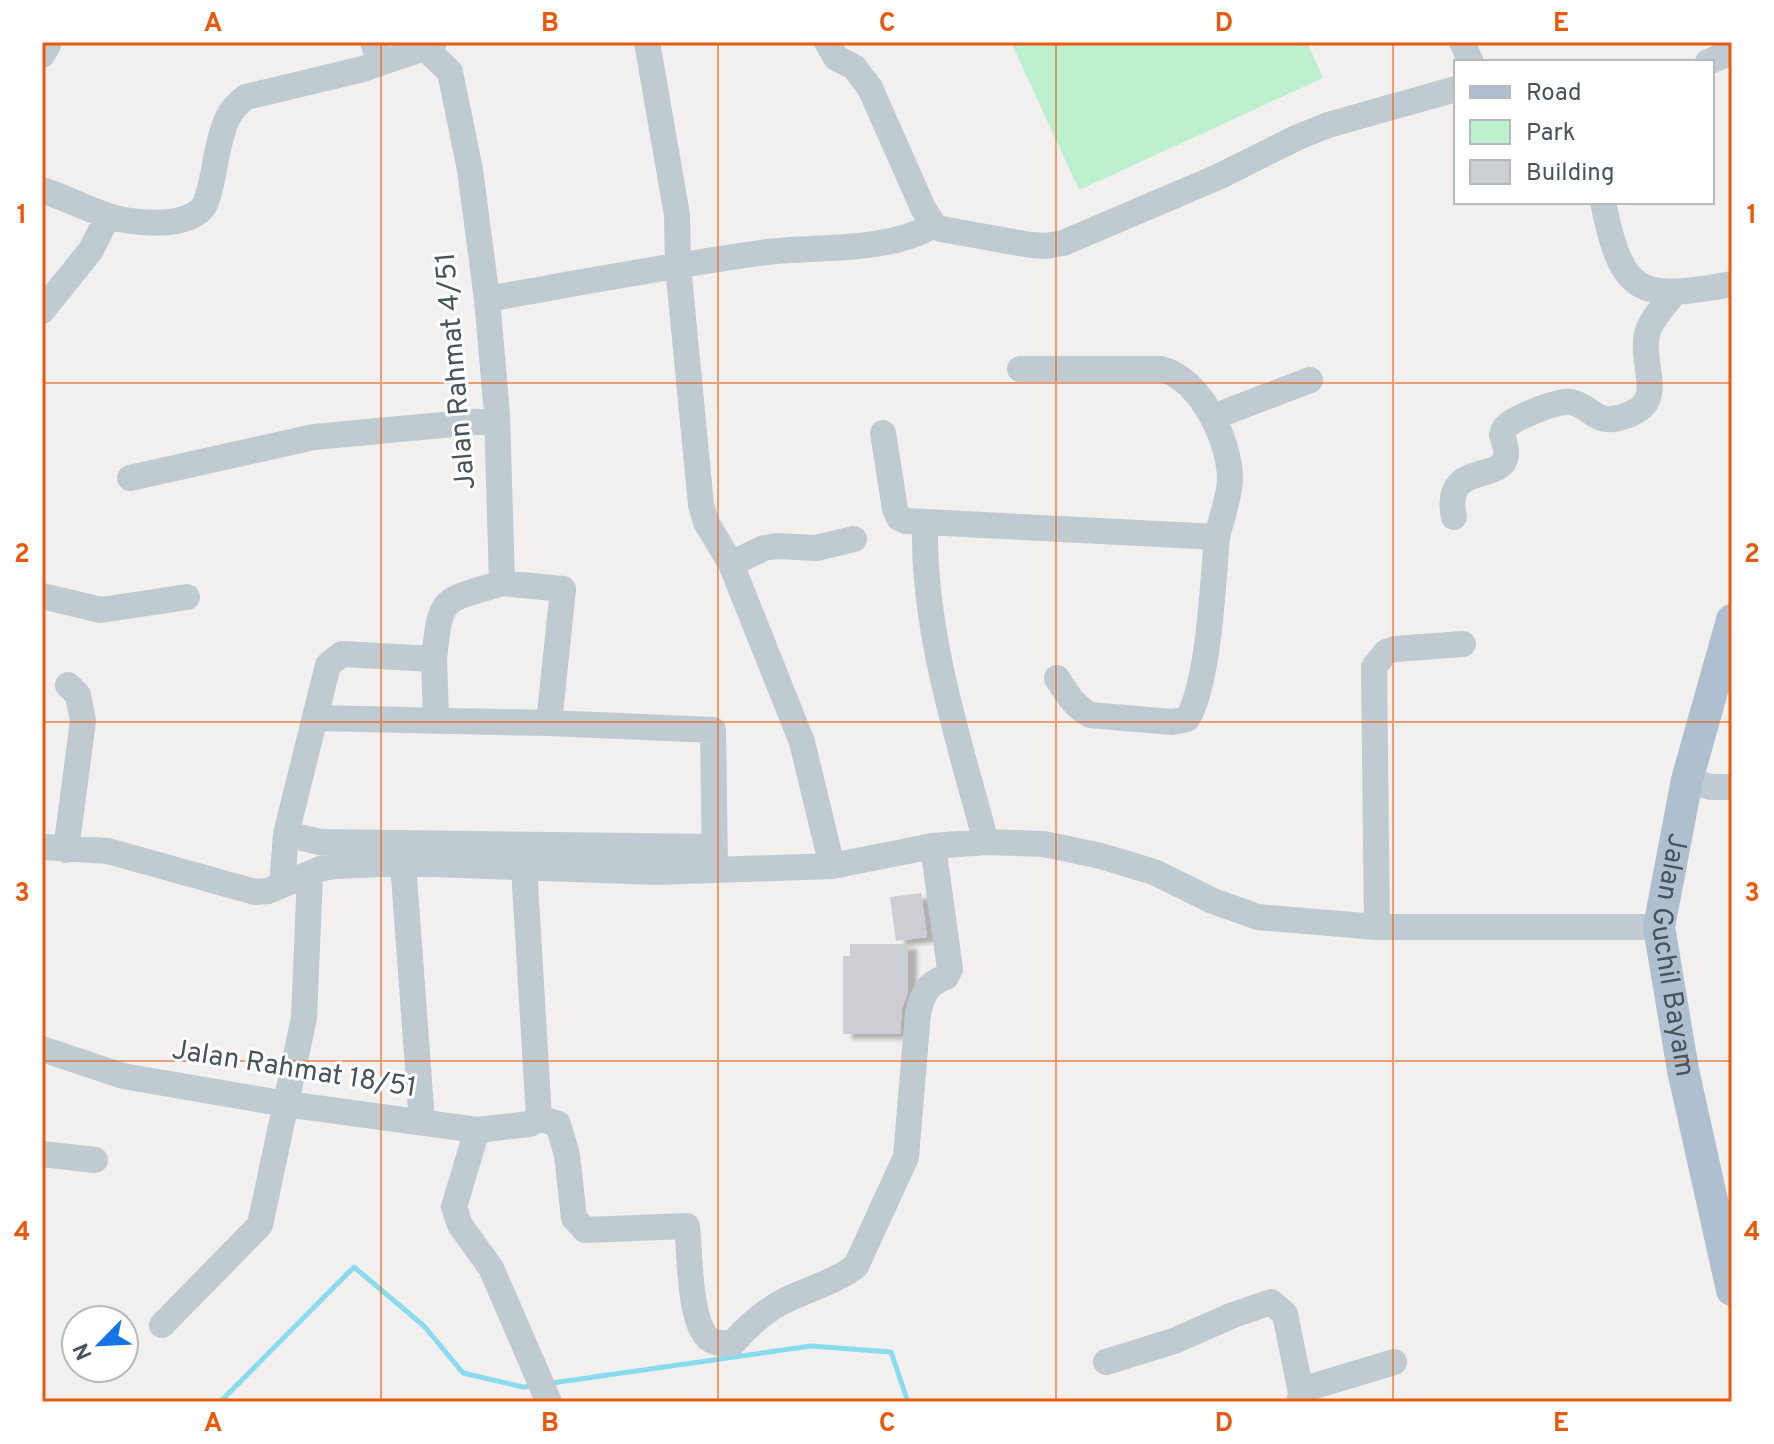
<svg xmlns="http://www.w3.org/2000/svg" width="1774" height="1444" viewBox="0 0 1774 1444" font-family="Overpass,sans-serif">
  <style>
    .green { fill: #bdf0cf }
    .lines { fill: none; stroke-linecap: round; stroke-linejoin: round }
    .stream { stroke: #89dbee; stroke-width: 5 }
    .building { fill: #ccced4; filter: url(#shadow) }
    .minor { stroke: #bfcad1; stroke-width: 26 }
    .major { stroke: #aebfcf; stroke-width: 32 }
    .grid { fill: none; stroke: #e8590c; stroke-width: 2; stroke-opacity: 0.55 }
    .labels { text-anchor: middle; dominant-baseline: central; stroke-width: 6; stroke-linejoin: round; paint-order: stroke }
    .street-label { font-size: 28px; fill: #47535d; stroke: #fff }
    .neatline { fill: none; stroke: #e8590c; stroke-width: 3 }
    .grid-label { font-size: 26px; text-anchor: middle; font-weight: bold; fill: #e8590c }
  </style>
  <defs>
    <filter id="shadow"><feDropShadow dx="9" dy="5" stdDeviation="2" flood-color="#0004"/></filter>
  </defs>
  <rect width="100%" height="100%" fill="#f2efef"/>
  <path class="green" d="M1011 42H1307L1323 78 1079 190Z"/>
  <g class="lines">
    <path class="stream" d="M552 1383 811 1346 891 1352 908 1402
      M220 1402 354 1267 424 1326 463 1373 523 1387 534 1386"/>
  </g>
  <path class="building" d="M921 893 927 937 896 941 890 897Z
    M850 944H908V991L902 1009 900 1034H843V956H850Z"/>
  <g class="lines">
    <path class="minor" d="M373 42 380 63 425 48 434 42
      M647 42 677 215 678 266 701 505 706 522 731 564 802 742 832 866
      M827 42 836 58 854 67 870 88 923 208 934 225 941 229 1031 245 1046 246 1063 243 1218 177 1296 138 1328 125 1456 89
      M1462 42 1471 62
      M425 48 450 72 470 170 487 299 497 414 502 583C441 602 441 594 434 659
      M42 55 48 45
      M1708 62 1732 52
      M42 190C64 197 84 208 106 215 129 224 191 230 205 204 212 188 214 166 218 149 224 125 226 112 246 97L363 69 380 63
      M1603 202C1622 296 1639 301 1732 284
      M487 299C578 283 668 266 760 253 815 245 885 254 934 225
      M42 311 91 250 108 216
      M1020 369H1161C1200 378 1231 442 1230 481 1229 499 1221 519 1217 537
      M1213 417 1310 380
      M883 433 895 509 899 518 906 521 1217 537C1213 581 1209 685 1187 719L1172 722 1090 715C1074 706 1067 694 1057 678
      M130 478 314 437 497 420
      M1454 517C1442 460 1503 484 1506 455 1507 449 1504 441 1502 435 1504 430 1503 428 1508 425 1517 417 1560 399 1571 402 1595 407 1594 428 1628 415 1667 401 1640 367 1647 334 1650 320 1666 304 1674 293
      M925 524C923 633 958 737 986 842
      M731 564 764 548 777 546 816 548 854 539
      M502 583 563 589 549 723
      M42 596 101 610 187 597
      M315 718 549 723 713 730 715 870
      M1687 780 1711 787H1732
      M286 834 320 842 714 847
      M42 847 108 851 255 892 268 891 323 868 337 866 403 863 657 872 832 866 933 846 986 842 1044 844 1101 856 1154 872 1213 901 1258 917 1377 927H1659
      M66 850 83 721 78 695 68 685
      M403 863 422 1122
      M524 867 539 1118
      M282 885 286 834 328 665 342 654 434 659 436 720
      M1377 927 1374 667 1386 652 1395 649 1463 644
      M42 1049 123 1076 286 1104 477 1130 530 1124 539 1118
      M539 1118 558 1124 567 1155 574 1218 585 1230 687 1226C690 1253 689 1321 708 1338 715 1344 724 1344 733 1343 746 1328 764 1312 782 1302 807 1289 834 1283 856 1266L906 1157 918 1013C923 994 926 984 946 977L950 969 933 846
      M477 1130 454 1207 460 1225 491 1268 549 1402
      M42 1154 95 1160
      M162 1325 260 1225 304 1018 310 875
      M1106 1362 1174 1341 1233 1315 1271 1302 1285 1314 1301 1393
      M1299 1402 1301 1393 1308 1388 1394 1362"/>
    <path class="major" id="s1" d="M1732 620 1687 780 1659 927 1683 1070 1732 1290"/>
  </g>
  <path class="grid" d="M381 42V1402M718 42V1402M1056 42V1402M1393 42V1402M42 383H1732M42 722H1732M42 1061H1732"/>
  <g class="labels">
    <g class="street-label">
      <text transform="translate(457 371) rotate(-95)">Jalan Rahmat 4/51</text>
      <text stroke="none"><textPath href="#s1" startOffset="344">Jalan Guchil Bayam</textPath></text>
      <text transform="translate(294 1070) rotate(9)">Jalan Rahmat 18/51</text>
    </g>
  </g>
  <rect width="1774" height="1444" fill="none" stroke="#ffffff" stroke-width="88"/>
  <rect x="1454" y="60" width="260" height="144" fill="#ffffff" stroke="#b5babe" stroke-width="2"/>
  <rect x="1470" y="86" width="40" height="12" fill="#aebfcf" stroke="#b5babe" stroke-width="2"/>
  <text x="1526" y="100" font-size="24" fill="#47535d">Road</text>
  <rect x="1470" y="120" width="40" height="24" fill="#bdf0cf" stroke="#b5babe" stroke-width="2"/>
  <text x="1526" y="140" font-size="24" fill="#47535d">Park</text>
  <rect x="1470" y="160" width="40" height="24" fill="#ccced4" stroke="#b5babe" stroke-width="2"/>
  <text x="1526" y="180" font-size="24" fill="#47535d">Building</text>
  <g transform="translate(100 1344) rotate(246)"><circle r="38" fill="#ffffff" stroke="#b5babe" stroke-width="2"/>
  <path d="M0-6L14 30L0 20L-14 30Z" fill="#1575e6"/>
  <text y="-12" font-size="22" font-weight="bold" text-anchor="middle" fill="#47535d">N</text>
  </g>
  <rect x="44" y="44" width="1686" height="1356" class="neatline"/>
  <g class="grid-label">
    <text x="213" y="31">A</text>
    <text x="550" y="31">B</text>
    <text x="887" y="31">C</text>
    <text x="1224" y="31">D</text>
    <text x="1561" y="31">E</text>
    <text x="22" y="223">1</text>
    <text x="1752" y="223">1</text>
    <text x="22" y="562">2</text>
    <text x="1752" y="562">2</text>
    <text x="22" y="901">3</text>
    <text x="1752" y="901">3</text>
    <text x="22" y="1240">4</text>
    <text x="1752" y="1240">4</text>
    <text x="213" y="1431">A</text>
    <text x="550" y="1431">B</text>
    <text x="887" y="1431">C</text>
    <text x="1224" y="1431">D</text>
    <text x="1561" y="1431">E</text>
  </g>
</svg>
